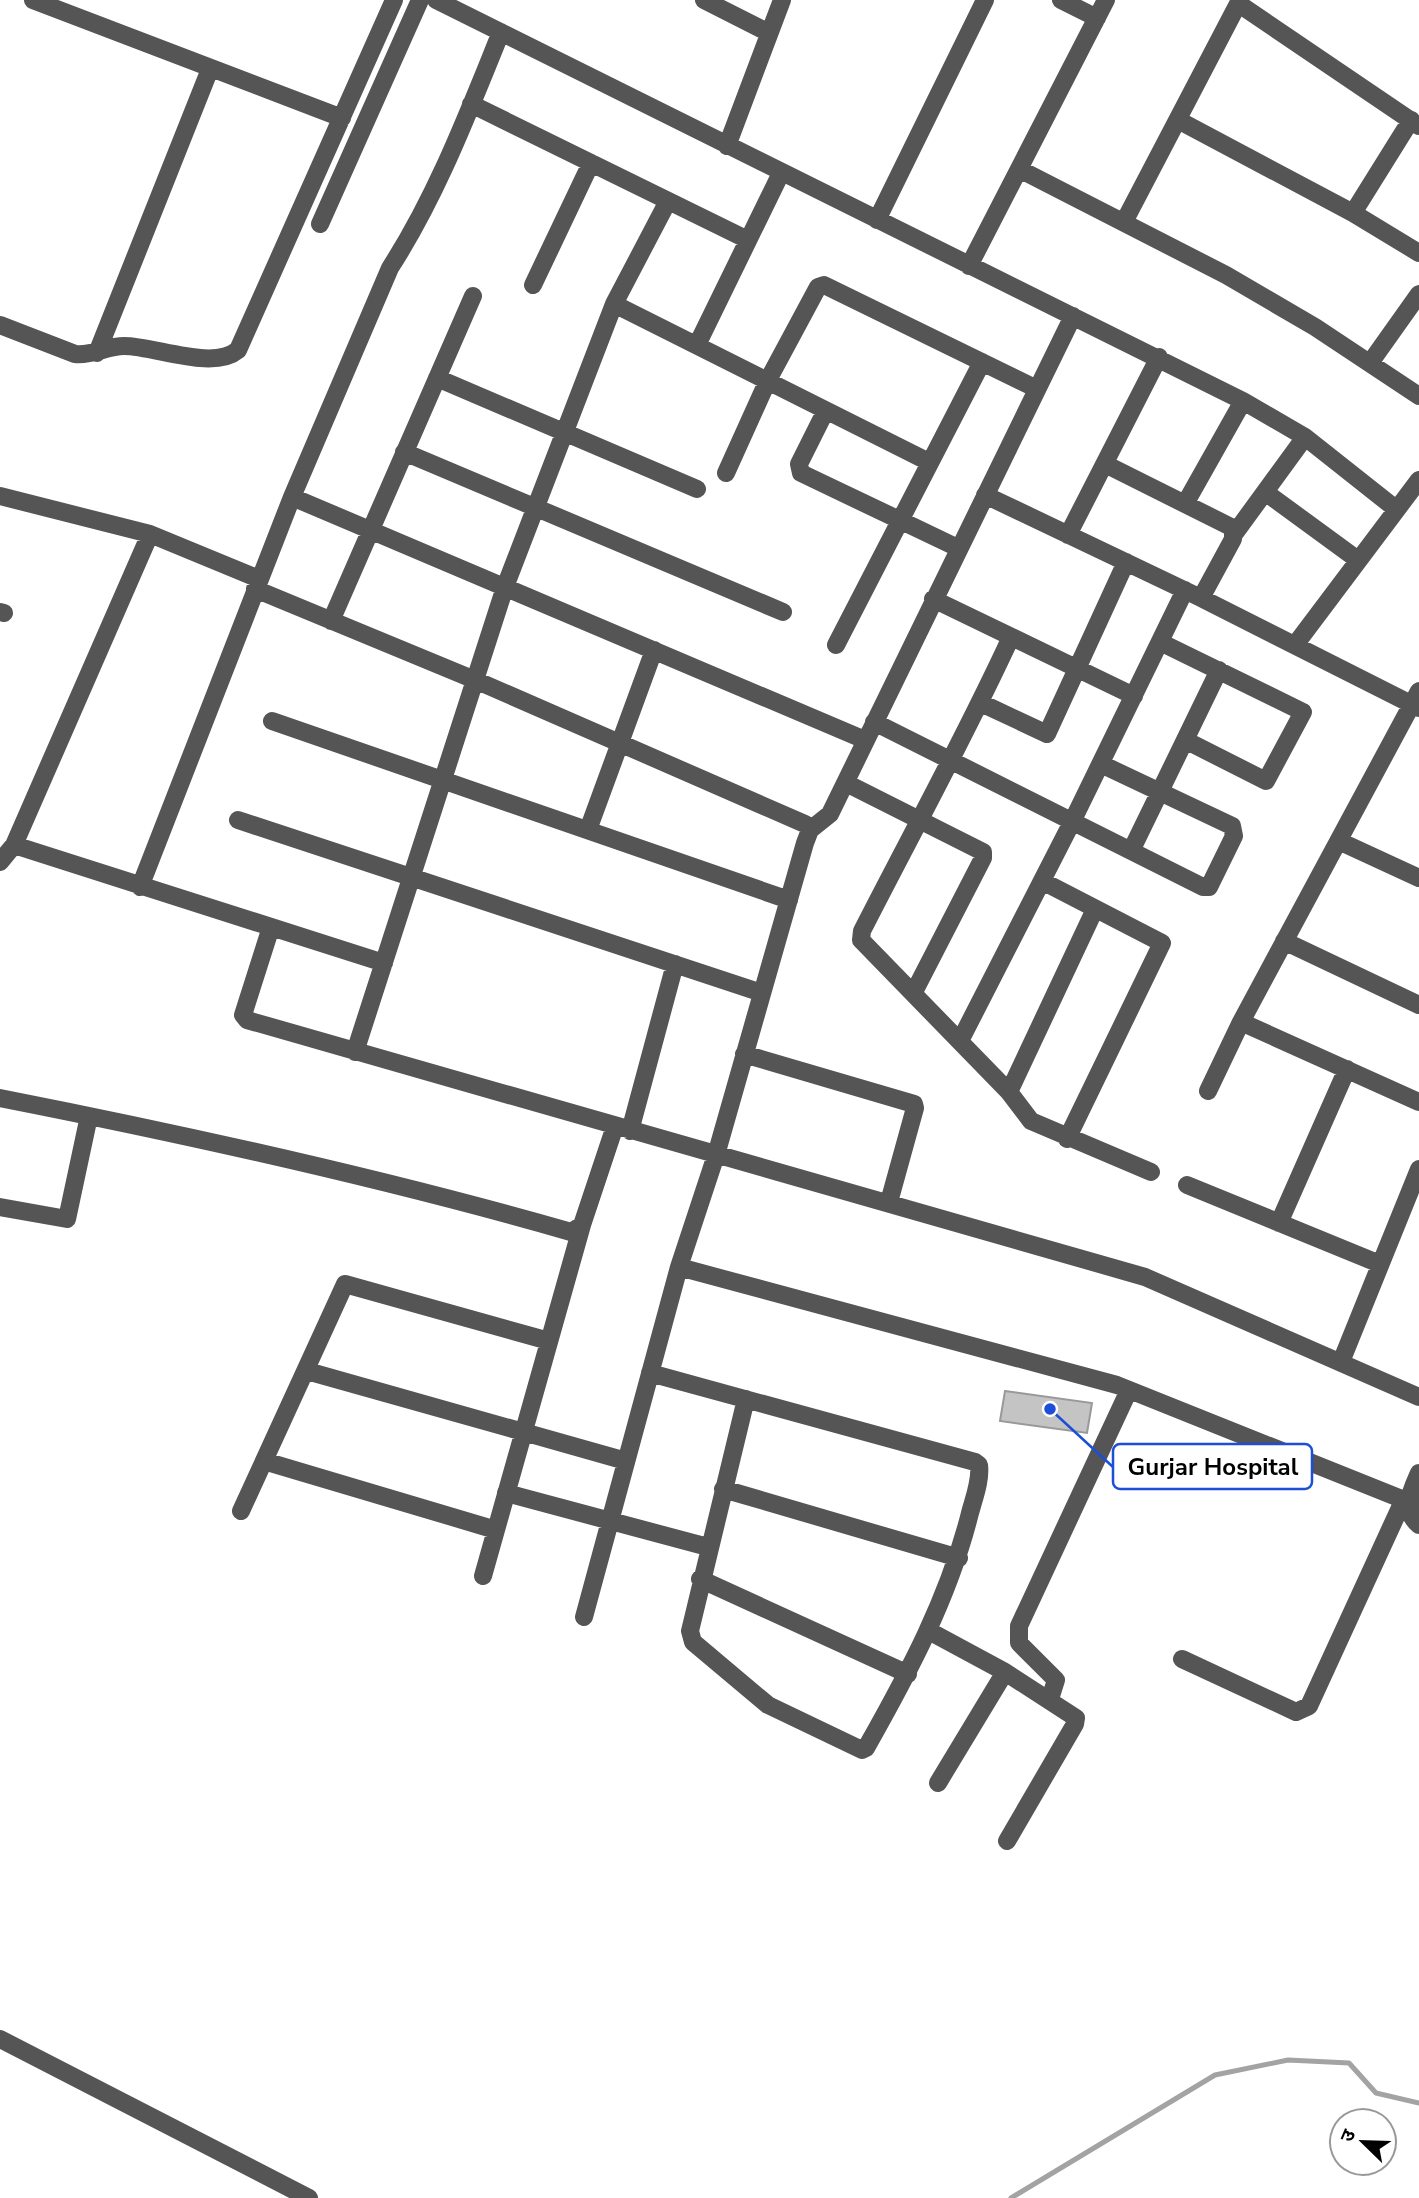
<svg xmlns="http://www.w3.org/2000/svg" width="1419" height="2198" viewBox="0 0 1419 2198" font-family="'Nunito Sans','Noto Sans Devanagari',sans-serif">
  <style>
    .lines { fill: none; stroke-linecap: round; stroke-linejoin: round }
    .stream { stroke: #a3a3a3; stroke-width: 5 }
    .building { fill: #c4c4c4; stroke: #999; stroke-width: 2 }
    .minor { stroke: #555; stroke-width: 18 }
    .leader { fill: none; stroke: #1d4ed8; stroke-width: 2.5 }
    .callout-dot { fill: #1d4ed8; stroke: #fff; stroke-width: 2.5 }
    .callout { fill: #fff; stroke: #1d4ed8; stroke-width: 2.5 }
    .callout-label { font-size: 24px; text-anchor: middle; font-weight: bold; fill: #000 }
  </style>
  <rect width="100%" height="100%" fill="#fff"/>
  <g class="lines">
    <path class="stream" d="M1011 2198 1215 2075 1288 2060 1349 2063 1376 2093 1419 2103"/>
  </g>
  <path class="building" d="M1005 1391 1092 1403 1087 1433 1000 1421Z"/>
  <g class="lines">
    <path class="minor" d="M33 0 342 118
      M436 0 1243 401 1305 437 1396 509
      M704 0 769 33
      M1061 0 1097 18
      M1239 4 1419 126
      M471 104 748 240
      M1178 120 1353 213 1419 253
      M727 146 782 0
      M1019 169 1226 275 1315 327 1419 396
      M1353 213 1411 120
      M877 220 985 0
      M1124 222 1240 0
      M320 224 420 0
      M969 266 1106 0
      M533 285 591 163
      M614 304 668 201
      M0 325 75 354C93 356 107 346 124 346 155 346 213 371 238 350L394 0
      M697 345 781 173
      M97 353 210 69
      M1370 363 1419 294
      M437 378 697 489
      M825 412 799 464 801 473 958 548
      M404 452 783 612
      M1105 464 1233 528V539L1201 598
      M726 473 768 380 818 287 824 285 1037 389
      M1265 492 1358 560
      M985 495 1201 598 1419 708
      M0 496 150 534 259 579
      M292 497 865 740
      M1185 504 1243 401
      M1235 533 1305 437
      M1068 535 1159 357
      M255 589 475 680 805 824 810 830
      M933 599 1134 696
      M0 612 4 613
      M331 621 473 296
      M1011 637C965 737 912 833 862 931L861 940 1009 1092 1031 1121 1151 1172
      M836 645 982 362
      M1295 645 1419 480
      M981 703 1047 734 1126 562
      M272 721 789 900
      M874 722 1203 887H1209L1234 836 1232 826 1101 764
      M1185 740 1219 670
      M846 783 983 852V858L914 992
      M238 820 762 993
      M588 830 654 650
      M1341 842 1419 878
      M14 845 384 963
      M1131 851 1185 740 1266 781 1303 712 1160 642
      M0 862 14 845 150 534
      M1042 881 1162 943 1067 1139
      M140 887 292 497 390 268C437 195 468 113 501 32
      M271 927 243 1015 247 1020 1145 1277 1419 1397
      M1284 941 1419 1005
      M1241 1022 1419 1102
      M960 1041 1072 822 1185 590
      M355 1052 505 587 614 304 929 462
      M744 1054 914 1104 915 1108 889 1202
      M1208 1091 1241 1022 1419 691
      M1009 1092 1095 909
      M0 1098C193 1136 383 1178 571 1232L582 1225 615 1126
      M630 1131 675 964
      M1187 1185 1380 1264
      M0 1207 67 1219 89 1116
      M1279 1223 1347 1069
      M679 1267 1117 1385 1419 1506
      M1341 1362 1419 1169
      M307 1371 626 1461
      M650 1373 975 1462 979 1465C981 1480 974 1498 970 1513 949 1597 909 1672 866 1748L862 1750 768 1705 693 1642 690 1631 746 1399
      M264 1461 496 1530
      M1419 1473C1411 1491 1401 1510 1419 1525
      M723 1489 959 1558
      M506 1493 708 1547
      M241 1511 345 1284 549 1341
      M483 1576 582 1225
      M700 1579 908 1674
      M584 1617 679 1267 716 1155 805 843 810 830 830 814 1073 316
      M929 1631 1005 1672 1076 1718 1075 1724 1007 1841
      M1182 1659 1296 1712 1309 1706 1404 1499
      M1050 1699 1056 1680 1019 1643V1626L1129 1390
      M938 1783 1005 1672
      M0 2039 309 2198"/>
  </g>
  <path class="leader" d="M1050 1409L1113 1467"/>
  <circle class="callout-dot" cx="1050" cy="1409" r="7"/>
  <rect class="callout" x="1113" y="1444" width="199" height="45" rx="7"/>
  <g class="callout-label">
    <text x="1213" y="1475">Gurjar Hospital</text>
  </g>
  <g transform="translate(1363 2142) rotate(293)"><circle r="33" fill="#ffffff" stroke="#999999" stroke-width="2"/>
  <path d="M0-5L12 26L0 18L-12 26Z" fill="#000000"/>
  <text y="-10" font-size="19" font-weight="bold" text-anchor="middle" fill="#000000">उ</text>
  </g>
</svg>
